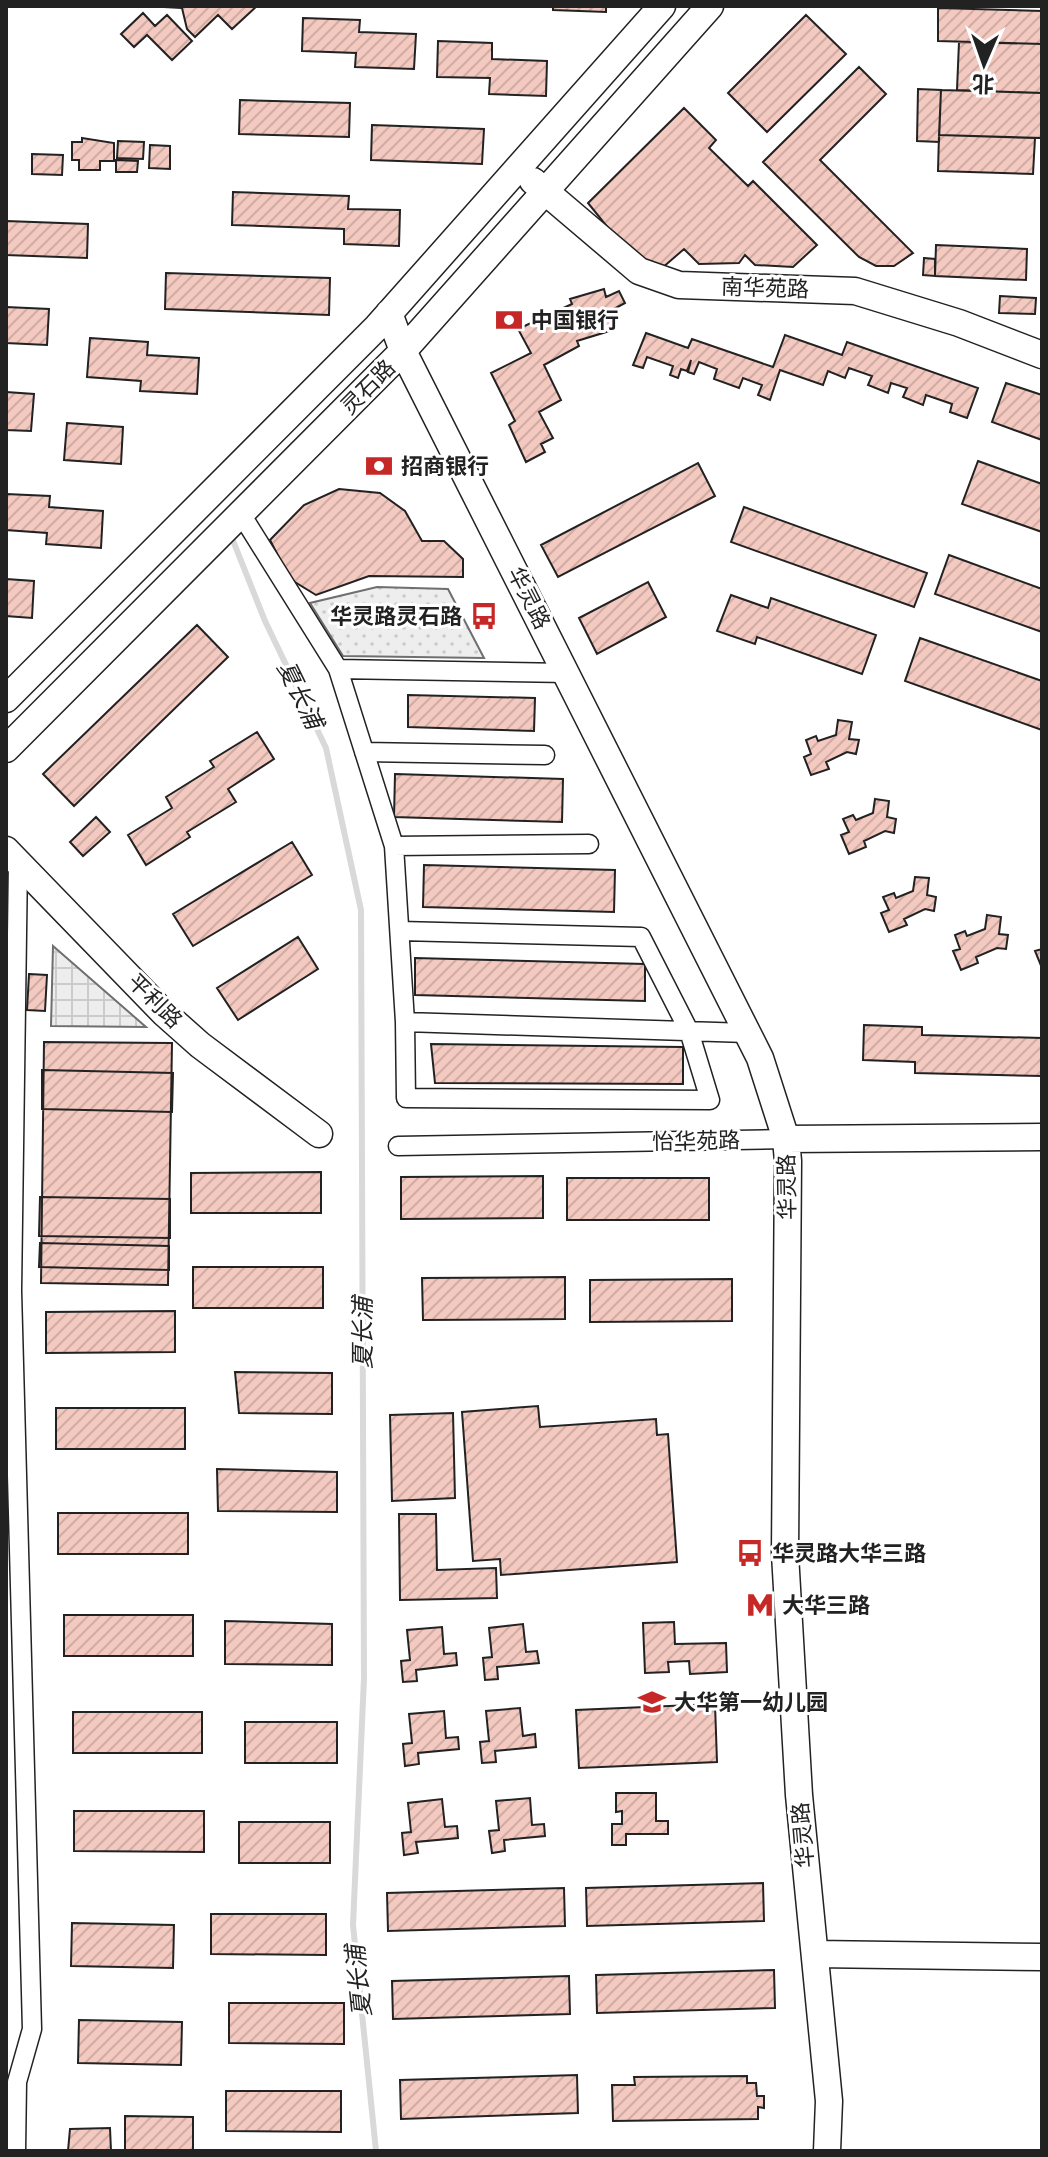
<svg xmlns="http://www.w3.org/2000/svg" width="1048" height="2157" viewBox="0 0 1048 2157" font-family="Bitter,'Noto Sans SC',serif">
  <style>
    .green { fill: url(#green-dots); stroke: #6f6f6f; stroke-width: 2 }
    .plaza { fill: url(#plaza-grid); stroke: #6f6f6f; stroke-width: 2 }
    .lines { fill: none; stroke-linecap: round; stroke-linejoin: round }
    .stream { stroke: #d9d9d9; stroke-width: 6 }
    .building { fill: url(#building-hatch); stroke: #222; stroke-width: 2 }
    .street-casing { stroke: #222; stroke-width: 21 }
    .secondary-casing { stroke: #222; stroke-width: 29 }
    .street { stroke: #fff; stroke-width: 18 }
    .secondary { stroke: #fff; stroke-width: 26 }
    .labels { text-anchor: middle; dominant-baseline: central; stroke-width: 6; stroke-linejoin: round; paint-order: stroke }
    .street-label { font-size: 22px; fill: #222; stroke: #fff }
    .poi-label { font-size: 22px; font-weight: bold; fill: #222; stroke: #fff; text-anchor: start }
    .water-label { font-size: 24px; font-style: italic; fill: #222; stroke: #fff }
  </style>
  <defs>
    <pattern id="green-dots" width="8" height="8" patternUnits="userSpaceOnUse" patternTransform="scale(2)"><rect width="8" height="8" fill="#eee"/><path d="M2 2h.1M6 6h.1" fill="none" stroke="#ccc" stroke-width="1.8" stroke-linecap="round"/></pattern>
    <pattern id="plaza-grid" width="8" height="8" patternUnits="userSpaceOnUse" patternTransform="scale(2)"><rect width="8" height="8" fill="#ededed"/><path d="M0 4h8M4 0v8" fill="none" stroke="#cbcbcb"/></pattern>
    <pattern id="building-hatch" width="6" height="6" patternUnits="userSpaceOnUse" patternTransform="scale(2)"><rect width="6" height="6" fill="#f3c9c0"/><path d="M-1 1l2-2M0 6l6-6M5 7l2-2" fill="none" stroke="#d0aca5"/></pattern>
  </defs>
  <rect width="100%" height="100%" fill="#fff"/>
  <path class="green" d="M377 587 448 589 484 658 343 656 310 603Z"/>
  <path class="plaza" d="M53 946 146 1027 51 1026Z"/>
  <g class="lines">
    <path class="stream" d="M232 538 265 621 326 748 361 910 364 1678 353 1925 376 2151"/>
  </g>
  <path class="building" d="M146 6H257L232 29 218 15 195 37 187 29 182 8Z
    M553 6H606V12L553 10Z
    M938 8 1042 11V44L938 41Z
    M143 13 155 26 167 15 192 41 172 60 147 35 134 47 121 34Z
    M806 15 846 54 767 132 728 93Z
    M303 18 360 20 359 32 416 34 414 69 355 67 356 53 302 51Z
    M438 41 492 43V59L547 61 546 96 489 94 490 78 437 77Z
    M959 42 1042 44V93L957 90Z
    M859 67 886 94 820 160 913 253 894 266H876L859 257 763 162Z
    M918 89 941 90 939 142 917 141Z
    M941 90 1042 93V138L939 135Z
    M240 100 350 103 349 137 239 134Z
    M684 108 716 140 709 148 748 186 753 181 817 245 793 267 755 265 745 255 739 263 699 264 684 249 661 269 638 265 588 203Z
    M372 125 484 129 482 164 371 160Z
    M939 135 1035 138 1033 174 938 171Z
    M82 138 114 143V161H100V170H79V160H72V142H82Z
    M118 141 144 142 143 159 117 158Z
    M150 145 170 146V169L149 168Z
    M32 154 63 155 62 175 32 174Z
    M116 160 138 161 137 172H116Z
    M233 192 349 196 348 209 400 210 399 246 344 244V229L232 225Z
    M6 221 88 224 87 258 6 255Z
    M936 245 1027 249 1026 280 935 276Z
    M924 258 935 259V276L923 275Z
    M166 273 330 278 329 315 165 309Z
    M604 289 606 297 619 291 625 303 610 311 616 329 577 341 579 346 544 365 561 400 539 412 553 438 541 444 545 452 526 462 509 425 515 421 491 373 531 353 518 329 572 304 570 299Z
    M1000 296 1036 298 1035 314 999 313Z
    M6 307 49 309 47 345 6 343Z
    M646 333 688 348 692 339 773 367 785 335 842 355 847 342 978 388 967 418 950 412 952 404 926 395 923 405 903 397 907 388 891 383 888 393 868 385 872 376 849 368 845 378 828 371 823 385 780 370 770 400 758 395 762 385 743 378 739 388 714 379 717 369 699 362 694 374 688 372 691 360 687 371 681 369 678 378 670 375 673 366 647 357 643 368 633 365Z
    M90 338 148 342 147 355 199 358 197 394 140 391 141 381 87 377Z
    M1006 383 1042 395V440L992 422Z
    M6 392 34 394 31 431 6 430Z
    M67 423 123 427 121 464 64 460Z
    M978 461 1042 484V532L962 504Z
    M698 463 715 496 558 577 541 545Z
    M339 489 380 493 405 511 422 541H444L463 559V577L369 576 316 595 290 579 270 540 304 505Z
    M6 494 50 496 49 507 103 511 101 548 46 544 47 533 6 530Z
    M744 507 927 573 914 607 731 542Z
    M949 555 1042 589V632L935 594Z
    M6 579 34 581 32 618 6 616Z
    M648 582 666 617 597 654 579 618Z
    M731 595 768 608 771 598 876 635 862 674 757 637 755 644 717 631Z
    M197 625 228 657 74 806 43 774Z
    M920 638 1042 681V730L905 681Z
    M408 695 535 698 534 731 408 727Z
    M838 720 852 722 849 739 859 740 856 754 847 752 826 762 829 769 811 775 804 757 811 754 806 740 816 736 818 741 836 735Z
    M257 732 274 759 228 789 236 802 187 832 190 837 146 865 128 835 172 808 166 797 214 767 210 761Z
    M395 774 563 779 562 822 394 817Z
    M875 799 889 801 887 817 896 819 894 833 885 831 864 841 866 847 849 854 841 835 849 832 843 819 853 815 856 820 873 813Z
    M96 817 110 832 83 856 70 842Z
    M292 842 312 875 193 946 173 914Z
    M424 865 615 870 614 912 423 907Z
    M915 877 929 878 927 895 936 897 934 911 925 909 904 919 907 925 889 932 881 913 889 910 883 897 894 893 896 898 913 891Z
    M987 915 1001 917 999 934 1008 935 1006 949 997 948 976 957 978 963 961 970 953 951 960 949 955 935 965 931 967 936 985 929Z
    M298 937 318 969 238 1020 217 988Z
    M1042 949V968L1035 951Z
    M415 958 645 964V1001L415 995Z
    M29 974 47 975 45 1011 27 1010Z
    M864 1025 922 1027V1035L1042 1038V1076L915 1073V1062L863 1060Z
    M44 1042 172 1043 168 1285 41 1283Z
    M431 1044 683 1047V1084L435 1083Z
    M42 1070 173 1073 172 1112 42 1109Z
    M321 1172V1213H191V1173Z
    M543 1176V1218L401 1219V1177Z
    M567 1178H709V1220H567Z
    M40 1197 170 1199V1238L39 1236Z
    M40 1243 169 1246V1270L39 1267Z
    M193 1267H323V1308H193Z
    M565 1277V1319L423 1320 422 1278Z
    M732 1279V1321L590 1322V1280Z
    M175 1311V1352L46 1353V1312Z
    M235 1372 332 1373V1414L239 1413Z
    M538 1406 540 1427 656 1419 657 1435 668 1434 677 1562 501 1575 500 1559 473 1561 462 1412Z
    M56 1408H185V1449H56Z
    M453 1413 455 1498 392 1501 390 1415Z
    M217 1469 337 1472V1512L218 1511Z
    M58 1513H188V1554H58Z
    M399 1514H436L437 1570 496 1568 497 1598 400 1600Z
    M64 1615H193V1656H64Z
    M225 1621 332 1624V1665L225 1664Z
    M674 1622 675 1644 726 1643 727 1672 690 1674 689 1661 668 1662 669 1672 645 1673 643 1623Z
    M523 1624 526 1652 537 1651 539 1663 497 1667 498 1679 485 1680 483 1658 492 1657 489 1628Z
    M442 1627 444 1654 456 1653 457 1665 416 1670 417 1681 403 1682 401 1661 410 1660 407 1630Z
    M715 1704 717 1762 579 1768 576 1710Z
    M520 1708 523 1736 535 1734 536 1747 495 1751 496 1762 482 1763 480 1742 489 1741 486 1711Z
    M444 1711 446 1738 458 1737 459 1749 418 1753 419 1764 405 1766 403 1744 412 1743 409 1714Z
    M73 1712H202V1753H73Z
    M245 1722H337V1763H245Z
    M616 1793H656V1821H668V1834H626V1845H612V1824H622V1811L616 1812Z
    M530 1798 532 1825 544 1824 545 1836 504 1840 505 1851 492 1853 489 1831 499 1830 496 1801Z
    M442 1799 445 1827 457 1826 458 1838 416 1842 418 1853 404 1855 402 1833 411 1832 408 1803Z
    M74 1811H204V1852L74 1851Z
    M239 1822H330V1863H239Z
    M763 1883 764 1921 587 1926 586 1888Z
    M564 1888 565 1926 388 1931 387 1893Z
    M211 1914H326V1955L211 1954Z
    M72 1923 174 1925 173 1968 71 1966Z
    M774 1970 775 2008 597 2013 596 1975Z
    M569 1976 570 2014 393 2019 392 1981Z
    M229 2003H344V2044L229 2043Z
    M79 2020 182 2022 181 2065 78 2063Z
    M577 2075 578 2113 401 2119 400 2080Z
    M747 2076V2083H756L757 2096H764V2108L758 2107V2119L613 2121 612 2085H635L634 2077Z
    M226 2091H341V2132L226 2131Z
    M125 2116 193 2117V2151H125Z
    M110 2128 111 2151H68L70 2129Z"/>
  <g class="lines">
    <g class="street-casing">
      <path id="street" d="M241 514 338 669 394 846 405 1022 747 1033
        M338 669 567 673
        M364 752 545 755
        M394 846 589 844
        M400 931 641 937 689 1031 710 1100 406 1098 405 1022
        M398 1146 786 1139
        M16 2151 17 2082 32 2029 12 1291 18 862"/>
    </g>
    <g class="secondary-casing">
      <path id="secondary" d="M533 181 639 271 679 285 855 291 959 323 1042 355
        M389 313 403 351 760 1058 786 1139 788 1161 785 1554 799 1795 829 2101 827 2151
        M6 699 377 327 662 6
        M6 749 403 351 710 6
        M6 850 164 1013 200 1045 319 1134
        M786 1139 1042 1137
        M815 1954 1042 1957"/>
    </g>
    <use href="#street" class="street"/>
    <use href="#secondary" class="secondary"/>
  </g>
  <defs>
    <g id="bank-bare" transform="scale(2.16)"><path d="M-6-4H6V4H-6ZM0-2.3a2.3 2.3 0 1 0 0 4.6a2.3 2.3 0 1 0 0-4.6Z" fill="#c62828" stroke="#fff" stroke-width="2.5" paint-order="stroke"/></g>
    <g id="bus-bare" transform="scale(2.16)"><path d="M-5-6H5V4H4V6H2V4H-2V6H-4V4H-5ZM-3.5-4V0h7V-4ZM-3.5 1.2v1.5H-2V1.2ZM2 1.2v1.5H3.5V1.2Z" fill="#c62828" stroke="#fff" stroke-width="2.5" paint-order="stroke"/></g>
    <g id="metro-bare" transform="scale(2.16)"><path d="M-5.5 5V-5H-3L0 0L3-5H5.5V5H3V-.5L0 4L-3-.5V5Z" fill="#c62828" stroke="#fff" stroke-width="2.5" paint-order="stroke"/></g>
    <g id="school-bare" transform="scale(2.16)"><path d="M0-5L7-2L0 1L-7-2ZM-4 1L0 2.5L4 1V4Q0 6-4 4Z" fill="#c62828" stroke="#fff" stroke-width="2.5" paint-order="stroke"/></g>
  </defs>
  <g fill-rule="evenodd">
    <use href="#bank-bare" x="509" y="320"/>
    <use href="#bank-bare" x="379" y="466"/>
    <use href="#bus-bare" x="484" y="616"/>
    <use href="#bus-bare" x="750" y="1553"/>
    <use href="#metro-bare" x="760" y="1605"/>
    <use href="#school-bare" x="652" y="1702"/>
  </g>
  <g class="labels">
    <g class="street-label">
      <text transform="translate(765 288) rotate(2)">南华苑路</text>
      <text transform="translate(368 387) rotate(-45)">灵石路</text>
      <text transform="translate(529 598) rotate(63)">华灵路</text>
      <text transform="translate(155 1001) rotate(45)">平利路</text>
      <text transform="translate(696 1141) rotate(-1)">怡华苑路</text>
      <text transform="translate(787 1187) rotate(-91)">华灵路</text>
      <text transform="translate(803 1835) rotate(-95)">华灵路</text>
    </g>
    <g class="poi-label">
      <text x="531" y="320">中国银行</text>
      <text x="401" y="466">招商银行</text>
      <text x="462" y="616" text-anchor="end">华灵路灵石路</text>
      <text x="772" y="1553">华灵路大华三路</text>
      <text x="782" y="1605">大华三路</text>
      <text x="674" y="1702">大华第一幼儿园</text>
    </g>
    <g class="water-label">
      <text transform="translate(300 695) rotate(64)">夏长浦</text>
      <text transform="translate(363 1333) rotate(-90)">夏长浦</text>
      <text transform="translate(359 1981) rotate(-96)">夏长浦</text>
    </g>
  </g>
  <rect width="1048" height="2157" fill="none" stroke="#222222" stroke-width="16"/>
  <g transform="translate(984 64) rotate(182)" stroke="#ffffff" stroke-width="6" paint-order="stroke">
  <path d="M0-6L14 30L0 20L-14 30Z" fill="#222222"/>
  <text y="-12" font-size="22" font-weight="bold" text-anchor="middle" fill="#222222">北</text>
  </g>
</svg>
